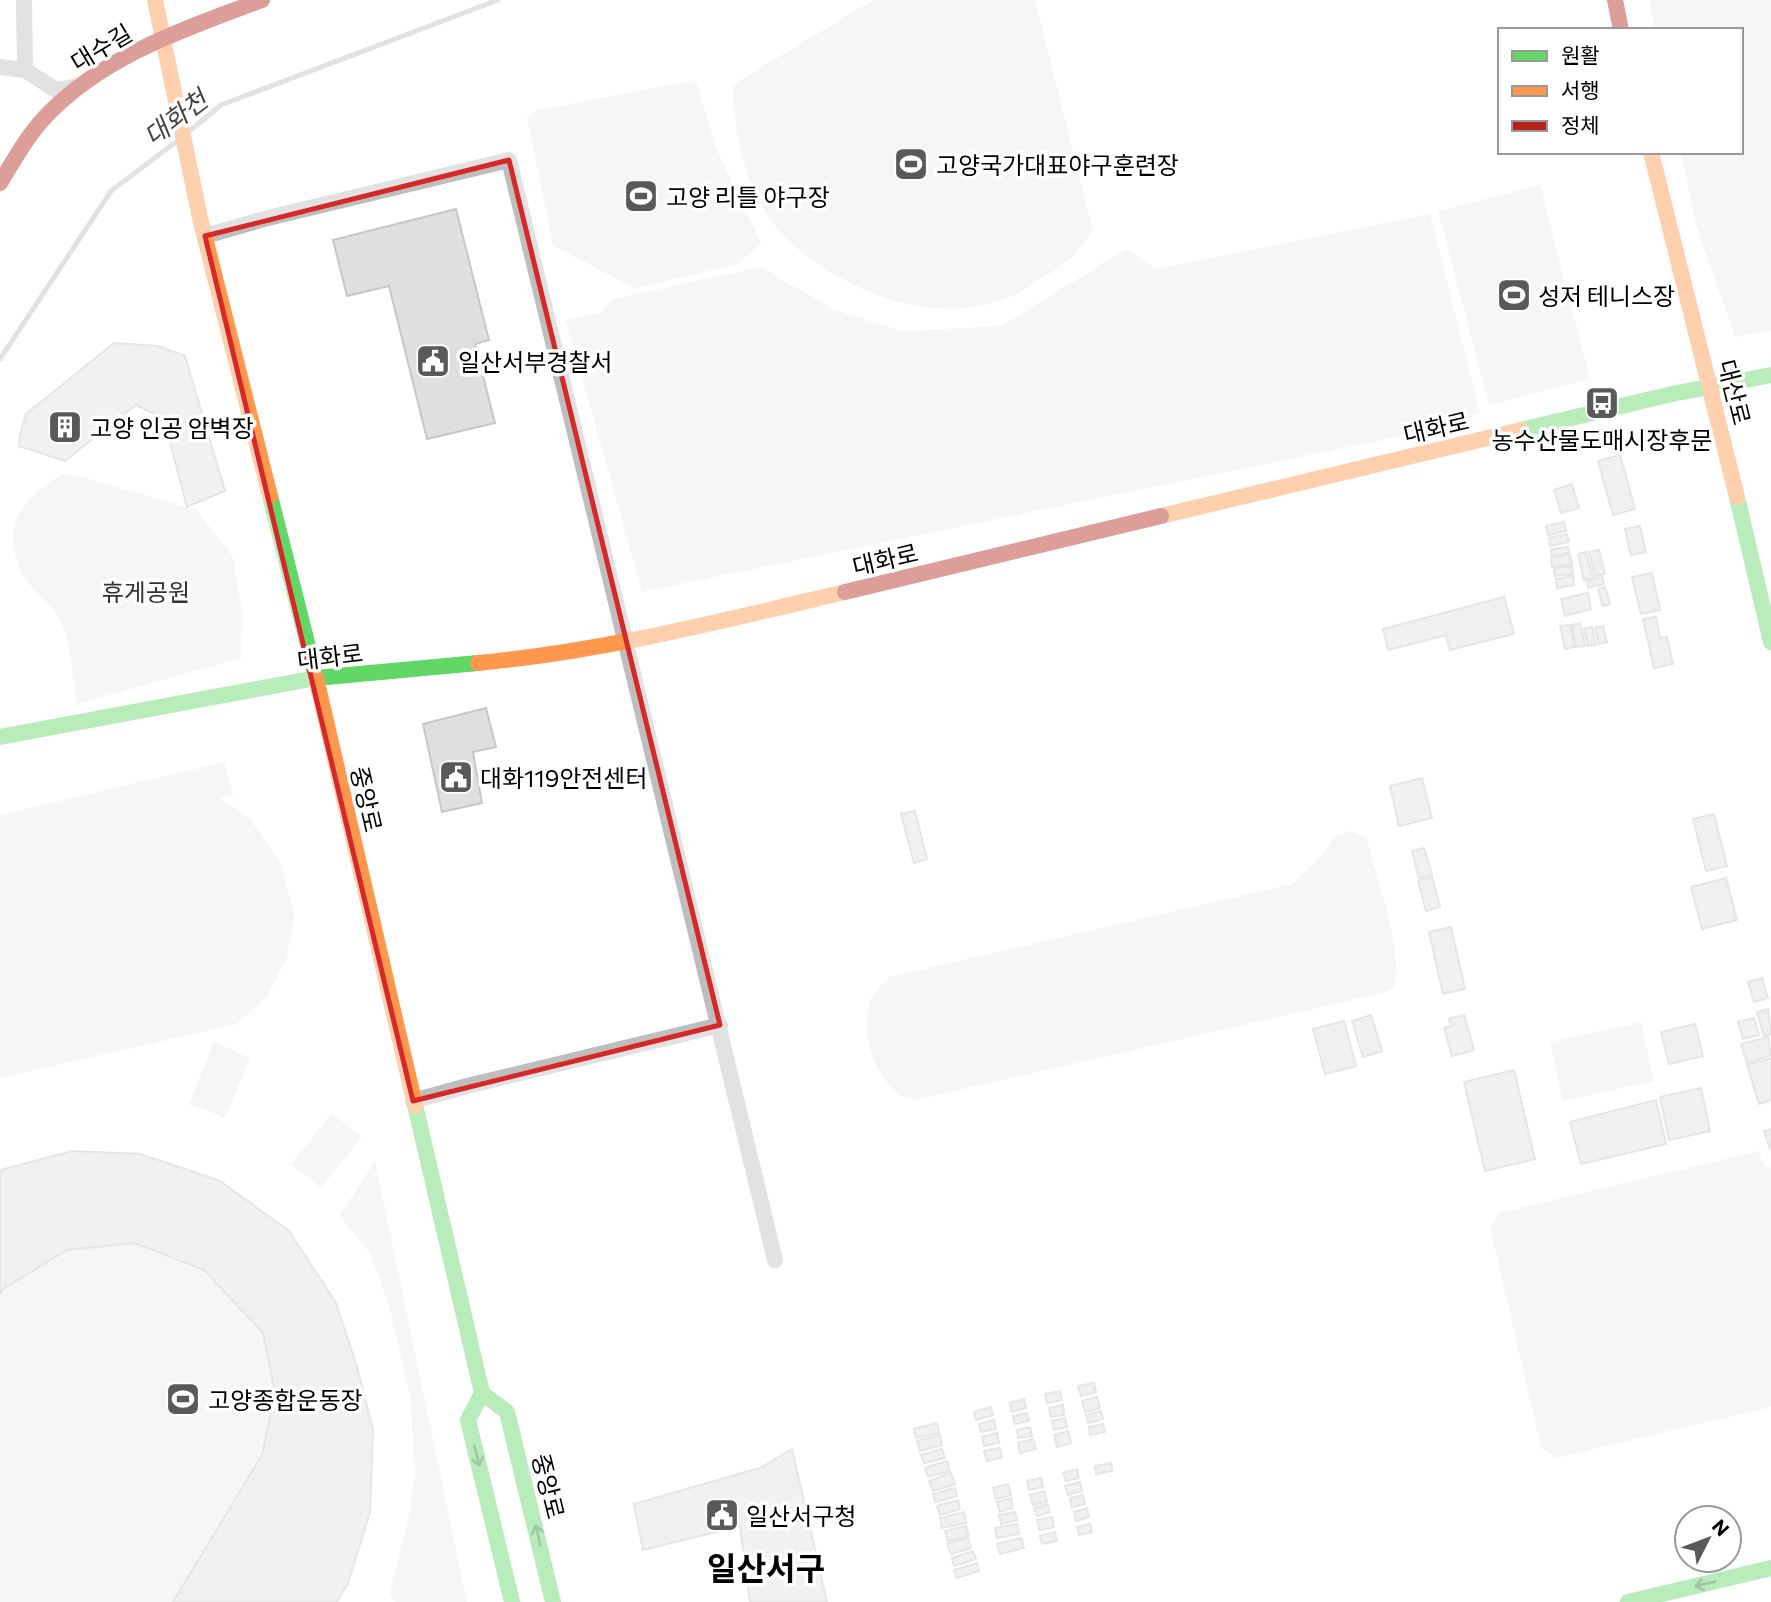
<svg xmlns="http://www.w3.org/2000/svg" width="1771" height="1602" viewBox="0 0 1771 1602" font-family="Commissioner,'Noto Sans KR',sans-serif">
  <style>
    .green { fill: #ececec }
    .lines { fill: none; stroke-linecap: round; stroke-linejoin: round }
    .stream { stroke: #bfbfbf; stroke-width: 5 }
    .building { fill: #dfdfdf; stroke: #c7c7c7; stroke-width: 2 }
    .street { stroke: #bebebe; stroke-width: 16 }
    .fast { stroke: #63d668; stroke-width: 16 }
    .slow { stroke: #ff974d; stroke-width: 16 }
    .jam { stroke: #b3261e; stroke-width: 16 }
    .oneway { stroke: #3b803e }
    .marked { fill: none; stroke: #d62828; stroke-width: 5; stroke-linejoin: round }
    .labels { text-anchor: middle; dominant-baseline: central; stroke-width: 7; stroke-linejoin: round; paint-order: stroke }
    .street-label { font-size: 24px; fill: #000; stroke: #fff }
    .poi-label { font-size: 24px; fill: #000; stroke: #fff; text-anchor: start }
    .park-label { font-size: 24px; fill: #333; stroke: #fff }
    .water-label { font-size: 26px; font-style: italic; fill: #444; stroke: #fff }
    .district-label { font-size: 32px; font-weight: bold; fill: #000; stroke: #fff }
  </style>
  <rect width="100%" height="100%" fill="#fff"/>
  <path class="green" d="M873 0H1035L1093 230C1087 238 1081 248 1074 255 1064 265 1051 273 1039 280 1030 285 1021 292 1012 296 954 322 886 305 834 274 813 261 792 247 776 227 745 187 735 137 733 87L745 77Z
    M1649 0H1771V330L1735 337 1696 226 1681 152H1741V30H1655Z
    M696 80 716 148 761 243 738 264 635 289 553 245 527 118 538 110Z
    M1540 185 1590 379 1489 405 1438 211Z
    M1430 214 1480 412 1456 425 642 592 566 320 602 312 613 299 760 267 833 309 900 331 1002 326 1126 249 1156 269Z
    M62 473 82 477 197 510 233 557 242 612 241 658 77 704C73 679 72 649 62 625 56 608 36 594 25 579 19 571 16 560 14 549 9 509 33 495 62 473Z
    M224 762 233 795 218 797 249 818 279 859 295 915 286 959 267 996 237 1024 0 1078V815Z
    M1351 831 1366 838C1376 873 1405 956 1394 988L1383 993 915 1100C910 1098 903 1097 899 1094 875 1077 862 1037 868 1009 870 996 880 987 889 977L1292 884 1323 855 1334 837Z
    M1641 1022 1654 1081 1563 1101 1550 1042Z
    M214 1042 250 1058 225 1118 189 1104Z
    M332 1113 362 1137 321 1188 291 1164Z
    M72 1151 140 1154 220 1181 289 1231 336 1303 357 1367 373 1430 370 1512 348 1583 337 1602H0V1170Z
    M1759 1151 1763 1164 1771 1168V1407L1556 1458 1541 1448 1490 1227 1499 1213Z
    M375 1161 467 1602H395L390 1593 410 1510 415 1473 410 1396 390 1309 370 1253 339 1216Z"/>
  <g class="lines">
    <path class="stream" d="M187 133 221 105 498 0
      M0 359 111 191 177 141"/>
  </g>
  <path class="building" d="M456 209 489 340 475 344 495 423 427 439 389 286 347 296 333 240Z
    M114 343 158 346 185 356 225 491 187 507 164 419 136 405 65 461 19 446 20 435 26 414Z
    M1620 455 1635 509 1613 515 1598 461Z
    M1572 484 1579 508 1561 513 1554 490Z
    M1564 522 1566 531 1548 535 1546 526Z
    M1640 526 1646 552 1631 555 1625 529Z
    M1567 534 1569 542 1550 546 1549 538Z
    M1568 547 1569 553 1552 556 1551 549Z
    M1599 550 1605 574 1595 576 1589 552Z
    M1586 552 1593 578 1584 580 1578 554Z
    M1570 555 1572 564 1552 567 1551 558Z
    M1572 566 1573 574 1555 576 1554 568Z
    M1652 573 1660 610 1641 614 1632 577Z
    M1573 576 1574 585 1557 588 1556 579Z
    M1602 577 1604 584 1588 588 1587 581Z
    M1605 587 1610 604 1603 606 1598 589Z
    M1588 593 1591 609 1565 616 1561 599Z
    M1504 597 1514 634 1450 650 1446 635 1388 650 1383 629Z
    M1656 617 1660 638 1667 637 1673 664 1654 668 1643 619Z
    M1580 623 1585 646 1576 647 1572 625Z
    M1570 625 1574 647 1565 649 1560 626Z
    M1603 626 1607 642 1599 644 1595 628Z
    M1592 627 1596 645 1588 646 1584 629Z
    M486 708 496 747 473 752 482 803 442 812 423 724Z
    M1422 778 1432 818 1399 826 1390 786Z
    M915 811 927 859 914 863 901 814Z
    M1714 814 1727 866 1706 871 1693 819Z
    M1424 848 1432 875 1419 878 1412 851Z
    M1432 877 1440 907 1426 911 1418 881Z
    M1726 878 1737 920 1702 929 1691 887Z
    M1451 927 1465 989 1443 994 1429 932Z
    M1762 978 1768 998 1754 1002 1748 982Z
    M1768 1009 1771 1034 1764 1036 1757 1012Z
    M1371 1015 1382 1051 1363 1057 1352 1021Z
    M1464 1015 1474 1050 1452 1056 1444 1028 1451 1026 1449 1019Z
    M1754 1018 1759 1035 1743 1039 1738 1022Z
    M1344 1021 1356 1066 1325 1074 1313 1029Z
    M1695 1024 1703 1056 1669 1064 1661 1032Z
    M1768 1037 1771 1055 1747 1063 1741 1044Z
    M1771 1058V1100L1759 1104 1747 1065Z
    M1514 1070 1535 1159 1485 1171 1464 1082Z
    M1701 1088 1710 1131 1669 1140 1660 1097Z
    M1656 1100 1666 1144 1581 1164 1570 1122Z
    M1771 1129V1148L1770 1149 1764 1131Z
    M72 1151 140 1154 220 1181 289 1231 336 1303 357 1367 373 1430 370 1512 348 1583 337 1602H173L262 1455 275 1393 263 1333 204 1270 135 1243 67 1250 3 1289 0 1294V1170Z
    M1094 1383 1096 1392 1081 1396 1078 1386Z
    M1060 1391 1062 1400 1047 1403 1045 1394Z
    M1097 1397 1100 1408 1085 1412 1082 1401Z
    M1024 1399 1026 1408 1012 1412 1010 1403Z
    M1063 1405 1064 1415 1051 1417 1049 1408Z
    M991 1407 993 1415 976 1420 974 1412Z
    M1101 1411 1103 1419 1088 1423 1086 1415Z
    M1027 1413 1029 1421 1015 1424 1013 1416Z
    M1065 1418 1067 1427 1054 1430 1052 1421Z
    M994 1420 996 1429 981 1432 979 1424Z
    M937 1423 939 1433 916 1438 914 1429Z
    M1103 1424 1105 1432 1090 1435 1089 1427Z
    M1030 1427 1032 1436 1018 1438 1017 1430Z
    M1068 1431 1071 1443 1057 1447 1054 1435Z
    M997 1433 999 1443 984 1446 982 1437Z
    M940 1435 942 1445 920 1451 917 1441Z
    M1033 1439 1036 1449 1020 1453 1018 1443Z
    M1000 1448 1002 1458 987 1461 984 1451Z
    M792 1449 827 1602H750L740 1526 643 1550 634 1504 760 1468Z
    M942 1449 945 1458 924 1463 921 1455Z
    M947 1461 950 1471 928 1477 925 1468Z
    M1111 1463 1112 1471 1096 1474 1095 1466Z
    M1077 1469 1079 1478 1066 1481 1063 1473Z
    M951 1473 955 1484 933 1491 929 1481Z
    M1041 1478 1043 1487 1029 1490 1027 1481Z
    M1080 1482 1082 1491 1068 1495 1065 1486Z
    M1008 1484 1011 1495 996 1499 993 1488Z
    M955 1488 957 1496 935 1502 933 1494Z
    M1044 1491 1047 1501 1033 1505 1030 1495Z
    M1083 1495 1085 1504 1072 1507 1070 1498Z
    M1011 1498 1013 1508 1000 1512 997 1502Z
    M958 1500 960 1509 940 1515 937 1506Z
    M1047 1504 1050 1512 1037 1516 1034 1508Z
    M1087 1508 1089 1517 1076 1521 1074 1512Z
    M964 1512 966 1523 942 1528 940 1518Z
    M1015 1512 1017 1520 1001 1524 999 1515Z
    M1052 1517 1054 1527 1040 1530 1037 1520Z
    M1017 1524 1019 1534 997 1538 995 1528Z
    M1090 1524 1092 1532 1079 1535 1077 1527Z
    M966 1526 969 1536 948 1541 945 1531Z
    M1055 1532 1057 1541 1042 1544 1040 1536Z
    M968 1538 971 1548 951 1554 947 1544Z
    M1021 1538 1024 1548 1000 1554 997 1544Z
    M973 1551 976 1559 954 1566 952 1558Z
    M977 1563 979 1571 956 1578 954 1570Z"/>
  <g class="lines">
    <path class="street" d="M24 0 25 70
      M0 67 25 70 56 90 78 86
      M205 236 264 219 509 160 775 1260
      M413 1101 467 1086 720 1025"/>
    <path class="fast" d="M1521 430 1672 394 1771 375
      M270 496 316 678
      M1737 497 1771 642
      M0 737 316 678 478 663
      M415 1105 482 1393 507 1412 553 1602
      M482 1393 468 1420 512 1602
      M1628 1602 1771 1568"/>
    <path class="slow" d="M155 0 200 218 270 496
      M1651 152 1737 497
      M1161 516 1521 430
      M478 663C604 651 722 621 845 592
      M316 678 415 1105"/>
    <path class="jam" d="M1615 0 1621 30
      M0 183C14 160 27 136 46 116 104 55 185 29 262 0
      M845 592 1161 516"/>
  </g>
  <defs><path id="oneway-shaft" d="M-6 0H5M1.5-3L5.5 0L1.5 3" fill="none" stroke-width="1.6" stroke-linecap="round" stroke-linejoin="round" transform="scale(1.75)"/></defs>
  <g class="oneway">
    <use href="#oneway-shaft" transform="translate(477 1456) rotate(75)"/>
    <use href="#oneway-shaft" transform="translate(538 1535) rotate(-103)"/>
    <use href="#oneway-shaft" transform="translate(1705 1584) rotate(167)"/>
  </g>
  <path d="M0 0H1771V1602H0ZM509 160 720 1025 413 1101 205 236Z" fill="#fff" fill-opacity=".55" fill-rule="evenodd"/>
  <path class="marked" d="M509 160 720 1025 413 1101 205 236Z"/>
  <defs>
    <g id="stadium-square" transform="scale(1.75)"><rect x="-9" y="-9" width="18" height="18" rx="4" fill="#595959" stroke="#fff"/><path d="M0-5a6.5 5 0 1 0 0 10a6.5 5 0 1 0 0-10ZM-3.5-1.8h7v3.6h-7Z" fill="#fff"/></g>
    <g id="civic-square" transform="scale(1.75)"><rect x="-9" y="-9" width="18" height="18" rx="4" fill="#595959" stroke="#fff"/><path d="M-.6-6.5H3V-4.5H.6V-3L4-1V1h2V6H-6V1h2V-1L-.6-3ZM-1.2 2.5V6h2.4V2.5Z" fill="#fff"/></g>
    <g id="bus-square" transform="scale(1.75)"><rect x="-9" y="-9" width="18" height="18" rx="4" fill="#595959" stroke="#fff"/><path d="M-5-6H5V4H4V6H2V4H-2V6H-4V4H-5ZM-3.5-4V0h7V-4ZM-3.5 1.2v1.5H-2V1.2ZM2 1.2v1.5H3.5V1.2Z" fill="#fff"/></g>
    <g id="building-square" transform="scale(1.75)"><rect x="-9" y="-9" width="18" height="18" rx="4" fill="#595959" stroke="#fff"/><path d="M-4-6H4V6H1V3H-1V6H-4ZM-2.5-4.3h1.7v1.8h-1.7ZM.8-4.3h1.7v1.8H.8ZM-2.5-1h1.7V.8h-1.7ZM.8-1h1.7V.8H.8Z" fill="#fff"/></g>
  </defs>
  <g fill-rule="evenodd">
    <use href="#stadium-square" x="911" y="164"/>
    <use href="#stadium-square" x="641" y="196"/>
    <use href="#stadium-square" x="1514" y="295"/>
    <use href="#civic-square" x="433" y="361"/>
    <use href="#bus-square" x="1602" y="403"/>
    <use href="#building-square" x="65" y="427"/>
    <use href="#civic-square" x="456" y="777"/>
    <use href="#stadium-square" x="183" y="1399"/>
    <use href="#civic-square" x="722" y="1515"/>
  </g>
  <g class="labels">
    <g class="street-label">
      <text transform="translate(101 47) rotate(-31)">대수길</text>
      <text transform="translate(1735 392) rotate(76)">대산로</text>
      <text transform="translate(1436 427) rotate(-13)">대화로</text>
      <text transform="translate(885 559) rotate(-13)">대화로</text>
      <text transform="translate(330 656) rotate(-7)">대화로</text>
      <text transform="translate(367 799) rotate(77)">중앙로</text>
      <text transform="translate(549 1486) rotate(76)">중앙로</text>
    </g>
    <g class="poi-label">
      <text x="936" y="164">고양국가대표야구훈련장</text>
      <text x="666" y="196">고양 리틀 야구장</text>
      <text x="1538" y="295">성저 테니스장</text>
      <text x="458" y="361">일산서부경찰서</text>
      <text x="90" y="427">고양 인공 암벽장</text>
      <text x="1602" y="439" text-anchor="middle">농수산물도매시장후문</text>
      <text x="480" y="777">대화119안전센터</text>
      <text x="208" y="1399">고양종합운동장</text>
      <text x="746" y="1515">일산서구청</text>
    </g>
    <g class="park-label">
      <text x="146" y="591">휴게공원</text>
    </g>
    <g class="water-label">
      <text transform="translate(175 117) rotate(-37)">대화천</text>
    </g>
    <g class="district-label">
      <text x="766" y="1567">일산서구</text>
    </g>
  </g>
  <rect x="1498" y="28" width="245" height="126" fill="#ffffff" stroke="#999999" stroke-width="2"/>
  <rect x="1512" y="51" width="35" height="10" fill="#63d668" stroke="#999999" stroke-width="2"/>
  <text x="1561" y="63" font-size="21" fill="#000000">원활</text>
  <rect x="1512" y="86" width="35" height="10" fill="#ff974d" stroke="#999999" stroke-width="2"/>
  <text x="1561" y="98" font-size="21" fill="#000000">서행</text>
  <rect x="1512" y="121" width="35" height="10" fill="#b3261e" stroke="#999999" stroke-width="2"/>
  <text x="1561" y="133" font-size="21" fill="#000000">정체</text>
  <g transform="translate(1708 1539) rotate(48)"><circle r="33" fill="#ffffff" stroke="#999999" stroke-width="2"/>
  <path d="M0-5L12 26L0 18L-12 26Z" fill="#595959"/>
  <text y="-10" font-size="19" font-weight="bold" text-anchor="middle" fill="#000000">N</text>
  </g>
</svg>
